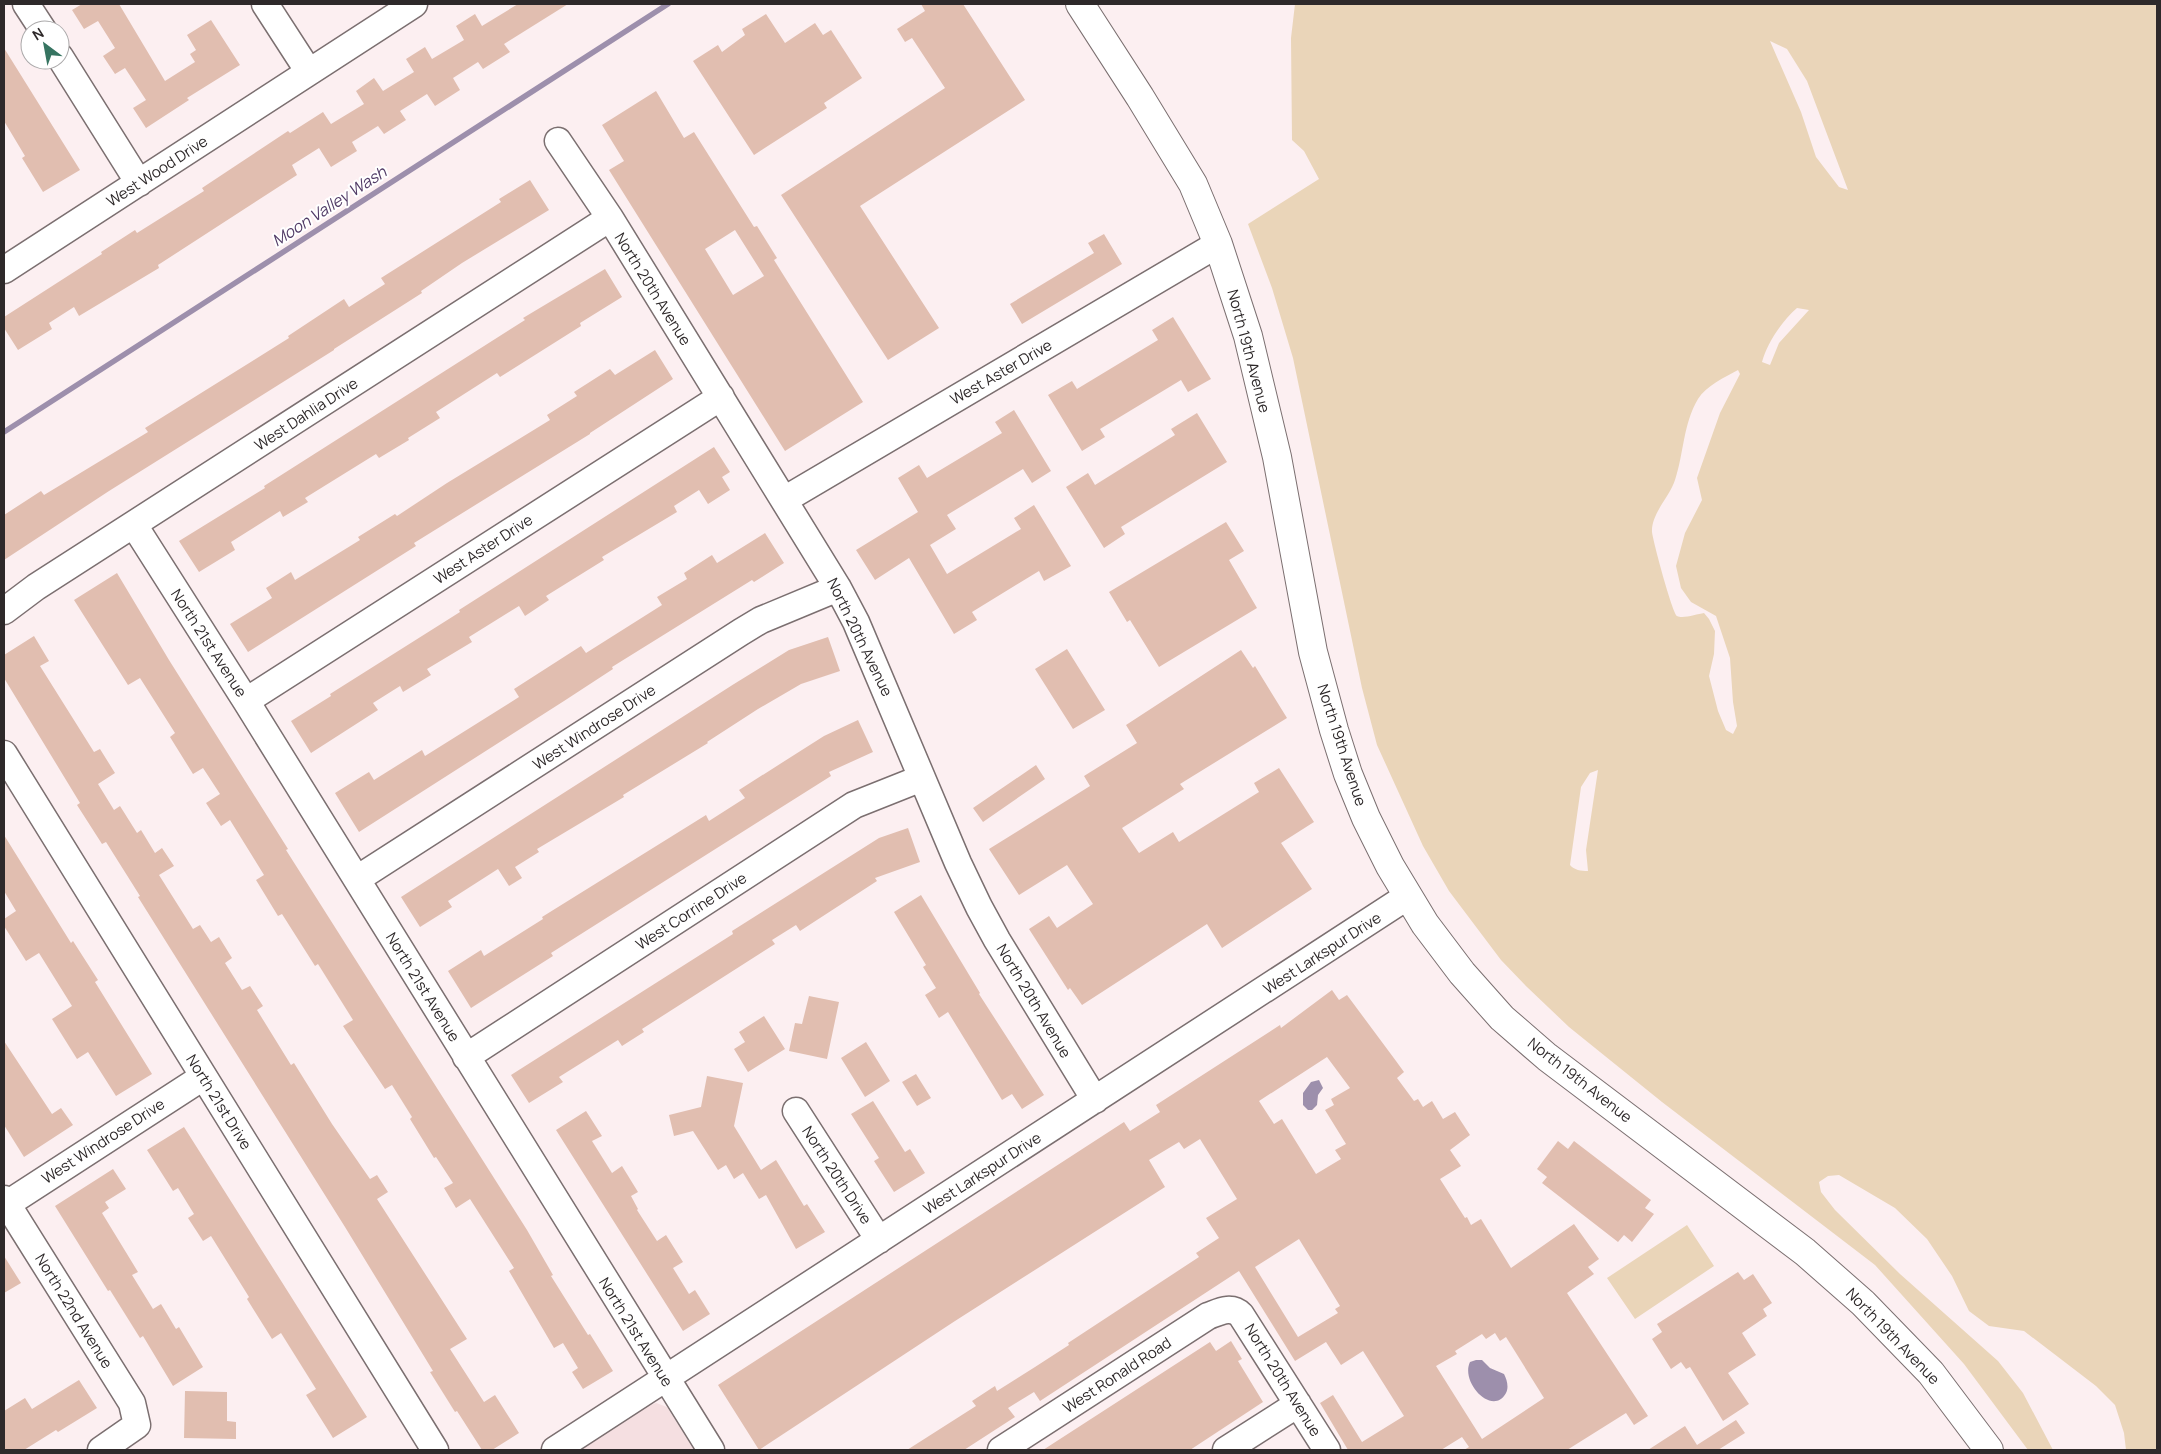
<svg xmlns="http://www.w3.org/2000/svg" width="2161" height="1454" viewBox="0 0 2161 1454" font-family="Manrope,sans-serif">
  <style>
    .built { fill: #f5dfe1 }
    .green { fill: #ead5b9; fill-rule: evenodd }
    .water { fill: #9d8fac }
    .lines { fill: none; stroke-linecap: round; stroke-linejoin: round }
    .stream { stroke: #9d8fac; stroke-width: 5.5 }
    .building { fill: #e1beb0; fill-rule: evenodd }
    .minor-casing { stroke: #7b6f70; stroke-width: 29 }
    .major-casing { stroke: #7b6f70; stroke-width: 30 }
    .minor { stroke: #fff; stroke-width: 26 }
    .major { stroke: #fff; stroke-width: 28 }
    .labels { text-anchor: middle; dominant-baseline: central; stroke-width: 4; stroke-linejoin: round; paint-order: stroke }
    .street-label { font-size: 15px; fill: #2e292a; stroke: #fff }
    .water-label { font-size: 16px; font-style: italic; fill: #513b66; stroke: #fff }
  </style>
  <rect width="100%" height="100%" fill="#fceff1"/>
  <path class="built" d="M656 1403 667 1407 694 1450H578L641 1409Z"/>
  <path class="green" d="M1295 4H2157V1450H2126L2124 1433 2115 1405 2096 1386 2024 1331 1989 1326 1969 1311 1952 1276 1927 1239 1895 1208 1839 1175 1828 1176 1819 1182 1821 1192 1835 1210 1900 1274 1998 1361 2023 1393 2053 1450H2028L1964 1364 1875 1265 1662 1102 1569 1027 1527 987 1501 960 1449 891 1423 846 1377 745 1362 688 1293 358 1272 288 1248 224 1319 179 1304 151 1292 140 1291 38ZM1770 41 1787 49 1807 81 1848 190 1839 187 1816 157 1801 112ZM1797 308 1809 310 1779 343 1770 365 1762 362C1767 343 1782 321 1797 308ZM1738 370 1740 374 1720 413 1697 478 1702 500 1685 533 1676 566 1681 588 1691 602 1716 616 1730 658 1733 702 1737 726 1733 734 1726 730 1718 711 1709 676 1714 654 1715 631 1709 619 1704 613C1697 614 1683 619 1677 616 1672 612 1653 541 1652 532 1651 514 1670 496 1675 480 1684 453 1683 424 1698 399 1706 386 1725 377 1738 370ZM1598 770 1586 850 1588 871C1581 871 1574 870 1570 865L1581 787 1590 773Z
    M1687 1225 1714 1266 1635 1319 1607 1278Z"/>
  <path class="water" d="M1319 1080 1323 1088 1318 1095 1317 1105 1312 1110H1308L1303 1105V1093L1311 1082Z
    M1476 1360H1482L1490 1368 1504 1374C1507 1380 1509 1387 1506 1393 1493 1417 1460 1383 1470 1362Z"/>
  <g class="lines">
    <path class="stream" d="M4 432 668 4"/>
  </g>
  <path class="building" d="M82 4H119L165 81 195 62 190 54 196 50 187 35 211 20 240 65 187 98 189 100 146 128 133 108 146 100 125 68 115 74 103 56 115 48 98 21 84 29 72 10Z
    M518 4H568L504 44 510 52 483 69 478 62 453 78 460 90 435 106 427 94 400 111 406 120 384 134 378 126 352 142 357 151 331 167 319 148 292 165 297 175 158 265 159 268 79 316 74 307 49 323 52 329 18 350 4 328V317L102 254 101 252 135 230 137 233 204 191 202 188 288 131 290 133 323 112 331 124 364 104 356 91 374 78 383 91 414 72 406 59 425 47 432 59 464 40 456 26 475 14 482 26Z
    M921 4H963L1025 100 860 206 939 328 888 360 781 195 945 88 912 38 905 42 897 29 925 11Z
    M766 14 785 43 815 23 823 35 831 30 862 78 824 103 827 108 754 155 693 61 718 45 722 52 745 35 742 29Z
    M4 48 80 170 43 192 22 158 25 156 4 121Z
    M656 91 684 138 694 132 754 227 757 226 777 258 774 260 863 402 785 451 609 170 624 161 602 125ZM735 230 764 276 733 295 705 249Z
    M530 180 549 210 462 263 421 291 422 293 334 349V350L109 491 4 560V515L41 491 44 495 148 432 145 428 289 338 288 336 344 299 349 307 385 284 381 278 501 202 499 199Z
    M1104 234 1122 264 1022 324 1010 304 1094 253 1088 243Z
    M605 269 622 297 580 323 581 326 500 377 497 373 436 412 440 418 408 438 409 440 379 458 376 454 305 498 308 502 283 517 280 511 231 542 235 550 199 572 179 541 265 488 264 486 525 320 523 318Z
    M1173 317 1211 379 1188 392 1181 380 1100 429 1105 437 1082 451 1048 395 1072 381 1077 389 1158 340 1152 330Z
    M655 350 673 379 590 433V434L414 543 416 546 248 652 230 624 272 598 266 588 291 572 295 580 360 540 358 537 395 514 397 516 447 483 550 420 547 415 577 396 574 392 610 369 615 375Z
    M1014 410 1051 471 1032 483 1023 469 947 515 956 529 930 545 947 574 1021 529 1014 518 1034 505 1071 566 1044 581 1039 571 972 612 977 620 954 634 909 558 875 580 856 550 918 512 898 478 919 465 927 478 1002 433 995 422Z
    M1197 413 1227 462 1121 527 1125 534 1104 548 1066 487 1088 473 1095 485 1175 435 1171 429Z
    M714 447 730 472 722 477 730 490 708 504 699 490 674 506 677 512 602 557 604 560 546 596 549 600 525 616 519 606 469 637 472 642 427 669 431 675 403 692 400 686 373 703 378 710 311 753 291 721 331 696 330 694 460 612 459 610Z
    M1226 522 1244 551 1229 560 1257 608 1159 667 1130 620 1127 622 1109 592Z
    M765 533 784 563 754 582 752 580 612 667 613 669 564 701 359 832 335 793 369 772 374 780 422 750 425 756 519 697 514 689 581 646 586 653 662 605 657 597 687 579 684 573 712 555 717 563Z
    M117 573 169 660 288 849 286 850 527 1230 553 1275 551 1276 588 1335 590 1334 613 1371 583 1389 572 1372 578 1368 563 1343 554 1348 509 1271 514 1268 470 1199 456 1208 444 1188 453 1183 436 1157 434 1158 410 1119 412 1117 392 1085 385 1089 343 1026 353 1020 318 964 315 966 282 914 278 916 256 880 264 875 230 820 221 826 206 803 220 794 203 768 193 774 170 737 175 733 140 678 128 685 74 600Z
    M34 636 49 661 40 666 94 752 100 749 115 773 98 784 114 810 120 806 137 833 141 830 155 853 162 848 174 866 159 875 193 929 200 925 211 942 219 937 232 958 225 963 242 990 250 986 263 1006 257 1010 291 1065 294 1063 332 1124 370 1179 377 1175 388 1192 377 1199 467 1339 450 1349 484 1402 495 1395 519 1433 492 1450H482L457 1411 455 1412 430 1372 433 1371 345 1227 138 897 140 896 106 842 102 844 77 805 80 803 4 678V655Z
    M828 637 840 671 801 684 758 709 707 742 708 743 623 795 624 797 537 849 539 852 515 867 522 878 509 886 498 869 448 901 452 907 420 927 401 897 734 684 789 650Z
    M1067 649 1105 710 1073 729 1035 669Z
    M1241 650 1253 668 1255 666 1287 718 1180 784 1184 789 1122 828 1139 853 1173 832 1179 842 1259 792 1254 783 1279 768 1314 822 1281 843 1312 889 1222 948 1207 924 1082 1005 1070 988 1068 990 1029 929 1049 916 1057 928 1093 904 1067 865 1019 895 989 849 1090 786 1084 776 1137 743 1126 725Z
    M858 720 873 752 829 772 831 776 551 953 553 956 471 1008 448 971 481 950 484 956 543 919 542 917 706 815 709 821 745 798 739 790 824 736Z
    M1036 765 1045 779 983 822 973 808Z
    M908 828 920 862 875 878 877 881 800 931 796 925 772 940 775 944 642 1029 644 1032 622 1046 618 1040 559 1077 563 1082 529 1103 511 1075 733 934 732 931 879 838Z
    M4 835 71 943 73 941 98 980 95 982 152 1074 116 1096 88 1052 77 1059 52 1019 72 1006 39 953 26 961 4 926V919L16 911 4 891Z
    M921 895 980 993 979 994 1044 1095 1022 1109 1012 1094 1002 1100 948 1012 939 1018 925 995 936 988 923 967 926 965 894 912Z
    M1332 990 1339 1000 1347 995 1396 1061 1404 1072 1397 1078 1414 1101 1418 1099 1423 1107 1432 1101 1443 1119 1455 1112 1470 1135 1450 1150 1461 1166 1440 1179 1465 1218 1467 1217 1471 1225 1481 1219 1511 1268 1574 1224 1599 1259 1588 1267 1594 1274 1567 1293 1648 1416 1634 1425 1626 1413 1567 1450H1464L1469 1447 1462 1437 1441 1450H1348L1320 1403 1333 1395 1362 1442 1404 1416 1363 1351 1341 1365 1326 1342 1295 1361 1239 1271 1040 1401 1034 1392 1008 1408 1015 1417 964 1450H907L976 1406 972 1401 995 1386 997 1391 1035 1367 1069 1345 1068 1343 1199 1257 1196 1253 1219 1238 1206 1218 1237 1199 1200 1139 1184 1149 1179 1142 1149 1160 1165 1187 955 1321 759 1450 718 1385 1124 1122 1130 1131 1160 1112 1156 1105 1280 1025 1281 1028ZM1327 1057 1350 1088 1331 1099 1334 1105 1325 1110 1346 1144 1335 1150 1341 1159 1316 1174 1282 1119 1274 1124 1259 1101ZM1299 1239 1340 1306 1335 1309 1338 1313 1298 1337 1255 1267ZM1495 1333 1500 1341 1506 1337 1544 1398 1482 1439 1436 1366 1457 1354 1455 1351 1482 1334 1486 1339Z
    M809 996 839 1002 827 1059 789 1051 795 1023 802 1024Z
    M764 1016 785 1049 748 1072 734 1049 745 1042 739 1032Z
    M4 1041 52 1114 61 1108 73 1125 24 1157 4 1125Z
    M866 1042 890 1081 865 1097 841 1058Z
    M916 1074 931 1098 917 1106 902 1082Z
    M707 1076 743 1083 734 1126 761 1170 776 1160 804 1206 807 1204 825 1232 796 1249 766 1195 759 1199 743 1173 734 1179 726 1165 718 1170 693 1131 674 1136 669 1115 701 1107Z
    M873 1101 905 1152 910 1149 925 1173 894 1192 874 1161 879 1158 851 1114Z
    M586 1111 602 1136 592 1141 612 1173 622 1166 638 1192 631 1196 638 1209 637 1210 657 1241 666 1235 683 1262 673 1268 689 1294 695 1290 710 1314 683 1331 556 1130Z
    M184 1127 367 1417 333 1438 306 1395 316 1389 281 1333 272 1339 247 1299 249 1297 211 1236 203 1241 188 1218 194 1214 178 1188 173 1191 147 1150Z
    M1558 1141 1568 1149 1574 1141 1651 1200 1645 1208 1654 1214 1632 1242 1624 1235 1618 1242 1542 1183 1547 1177 1537 1169Z
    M113 1169 126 1189 105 1202 109 1208 102 1213 138 1272 132 1275 153 1309 161 1304 176 1329 179 1327 203 1367 173 1386 143 1336 140 1338 110 1290 108 1291 55 1206Z
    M4 1256 21 1283 4 1293Z
    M1738 1272 1744 1280 1753 1274 1772 1303 1763 1309 1767 1316 1742 1333 1756 1355 1728 1373 1749 1404 1723 1421 1690 1367 1686 1369 1681 1362 1671 1369 1652 1339 1662 1332 1657 1324Z
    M1231 1341 1242 1359 1238 1361 1263 1402 1190 1450H1043L1210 1342 1216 1351Z
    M79 1380 97 1408 58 1432 56 1430 24 1450H4V1411L25 1398 32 1409Z
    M185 1391 227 1392V1421L236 1422V1439L184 1438Z
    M1736 1420 1745 1433 1718 1450H1648L1685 1426 1697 1445Z"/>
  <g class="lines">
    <g class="minor-casing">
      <path id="minor" d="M26 4 43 30
        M265 4 309 72
        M60 57 139 183
        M558 141 610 218 838 588 856 622 958 863 979 907 997 940 1095 1100
        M4 270 414 4
        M784 500 1218 244
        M134 525 246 701 711 1450
        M4 611 36 587 610 218
        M246 701 721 397
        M4 754 435 1450
        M357 879 741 632 761 620 838 588
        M466 1057 854 805 922 778
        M796 1111 879 1240
        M4 1199 132 1403 137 1425 101 1450
        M4 1206 203 1077
        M555 1450 1408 896
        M1001 1450 1208 1316C1219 1312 1231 1305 1241 1315L1327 1450
        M1226 1450 1298 1404"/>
    </g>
    <g class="major-casing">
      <path id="major" d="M1080 4 1140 97 1193 184 1218 244 1248 336 1277 457 1313 652 1334 730 1348 774 1366 818 1390 866 1425 924 1462 973 1502 1018 1547 1057 1805 1252 1863 1303 1931 1373 1989 1450"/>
    </g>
    <use href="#minor" class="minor"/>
    <use href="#major" class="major"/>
  </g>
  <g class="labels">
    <g class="street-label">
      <text transform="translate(157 171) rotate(-33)">West Wood Drive</text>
      <text transform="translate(653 289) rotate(58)">North 20th Avenue</text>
      <text transform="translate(1249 351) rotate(75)">North 19th Avenue</text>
      <text transform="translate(1001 372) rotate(-30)">West Aster Drive</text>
      <text transform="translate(306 414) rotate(-33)">West Dahlia Drive</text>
      <text transform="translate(483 549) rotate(-33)">West Aster Drive</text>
      <text transform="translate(860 637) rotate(64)">North 20th Avenue</text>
      <text transform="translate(209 643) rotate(57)">North 21st Avenue</text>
      <text transform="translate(594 727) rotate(-33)">West Windrose Drive</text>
      <text transform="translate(1342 745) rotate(72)">North 19th Avenue</text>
      <text transform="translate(691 911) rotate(-33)">West Corrine Drive</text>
      <text transform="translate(1322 953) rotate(-33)">West Larkspur Drive</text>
      <text transform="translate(423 987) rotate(58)">North 21st Avenue</text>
      <text transform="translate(1034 1001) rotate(59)">North 20th Avenue</text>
      <text transform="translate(1580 1080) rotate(38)">North 19th Avenue</text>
      <text transform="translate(219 1102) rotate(58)">North 21st Drive</text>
      <text transform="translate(103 1141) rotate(-33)">West Windrose Drive</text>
      <text transform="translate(982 1173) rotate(-33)">West Larkspur Drive</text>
      <text transform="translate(837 1175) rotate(57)">North 20th Drive</text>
      <text transform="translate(74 1311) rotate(58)">North 22nd Avenue</text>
      <text transform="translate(636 1332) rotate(58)">North 21st Avenue</text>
      <text transform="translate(1893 1336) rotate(46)">North 19th Avenue</text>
      <text transform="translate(1117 1375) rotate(-33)">West Ronald Road</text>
      <text transform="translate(1283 1380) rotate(58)">North 20th Avenue</text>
    </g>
    <g class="water-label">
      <text transform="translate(329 206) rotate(-33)">Moon Valley Wash</text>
    </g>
  </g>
  <rect width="2161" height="1454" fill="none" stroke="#2e292a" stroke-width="10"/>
  <g transform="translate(45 45) rotate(328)"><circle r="24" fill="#ffffff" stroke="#aba9aa"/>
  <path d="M0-4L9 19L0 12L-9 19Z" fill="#367461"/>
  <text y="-8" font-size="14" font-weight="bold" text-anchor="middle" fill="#2e292a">N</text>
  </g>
</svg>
